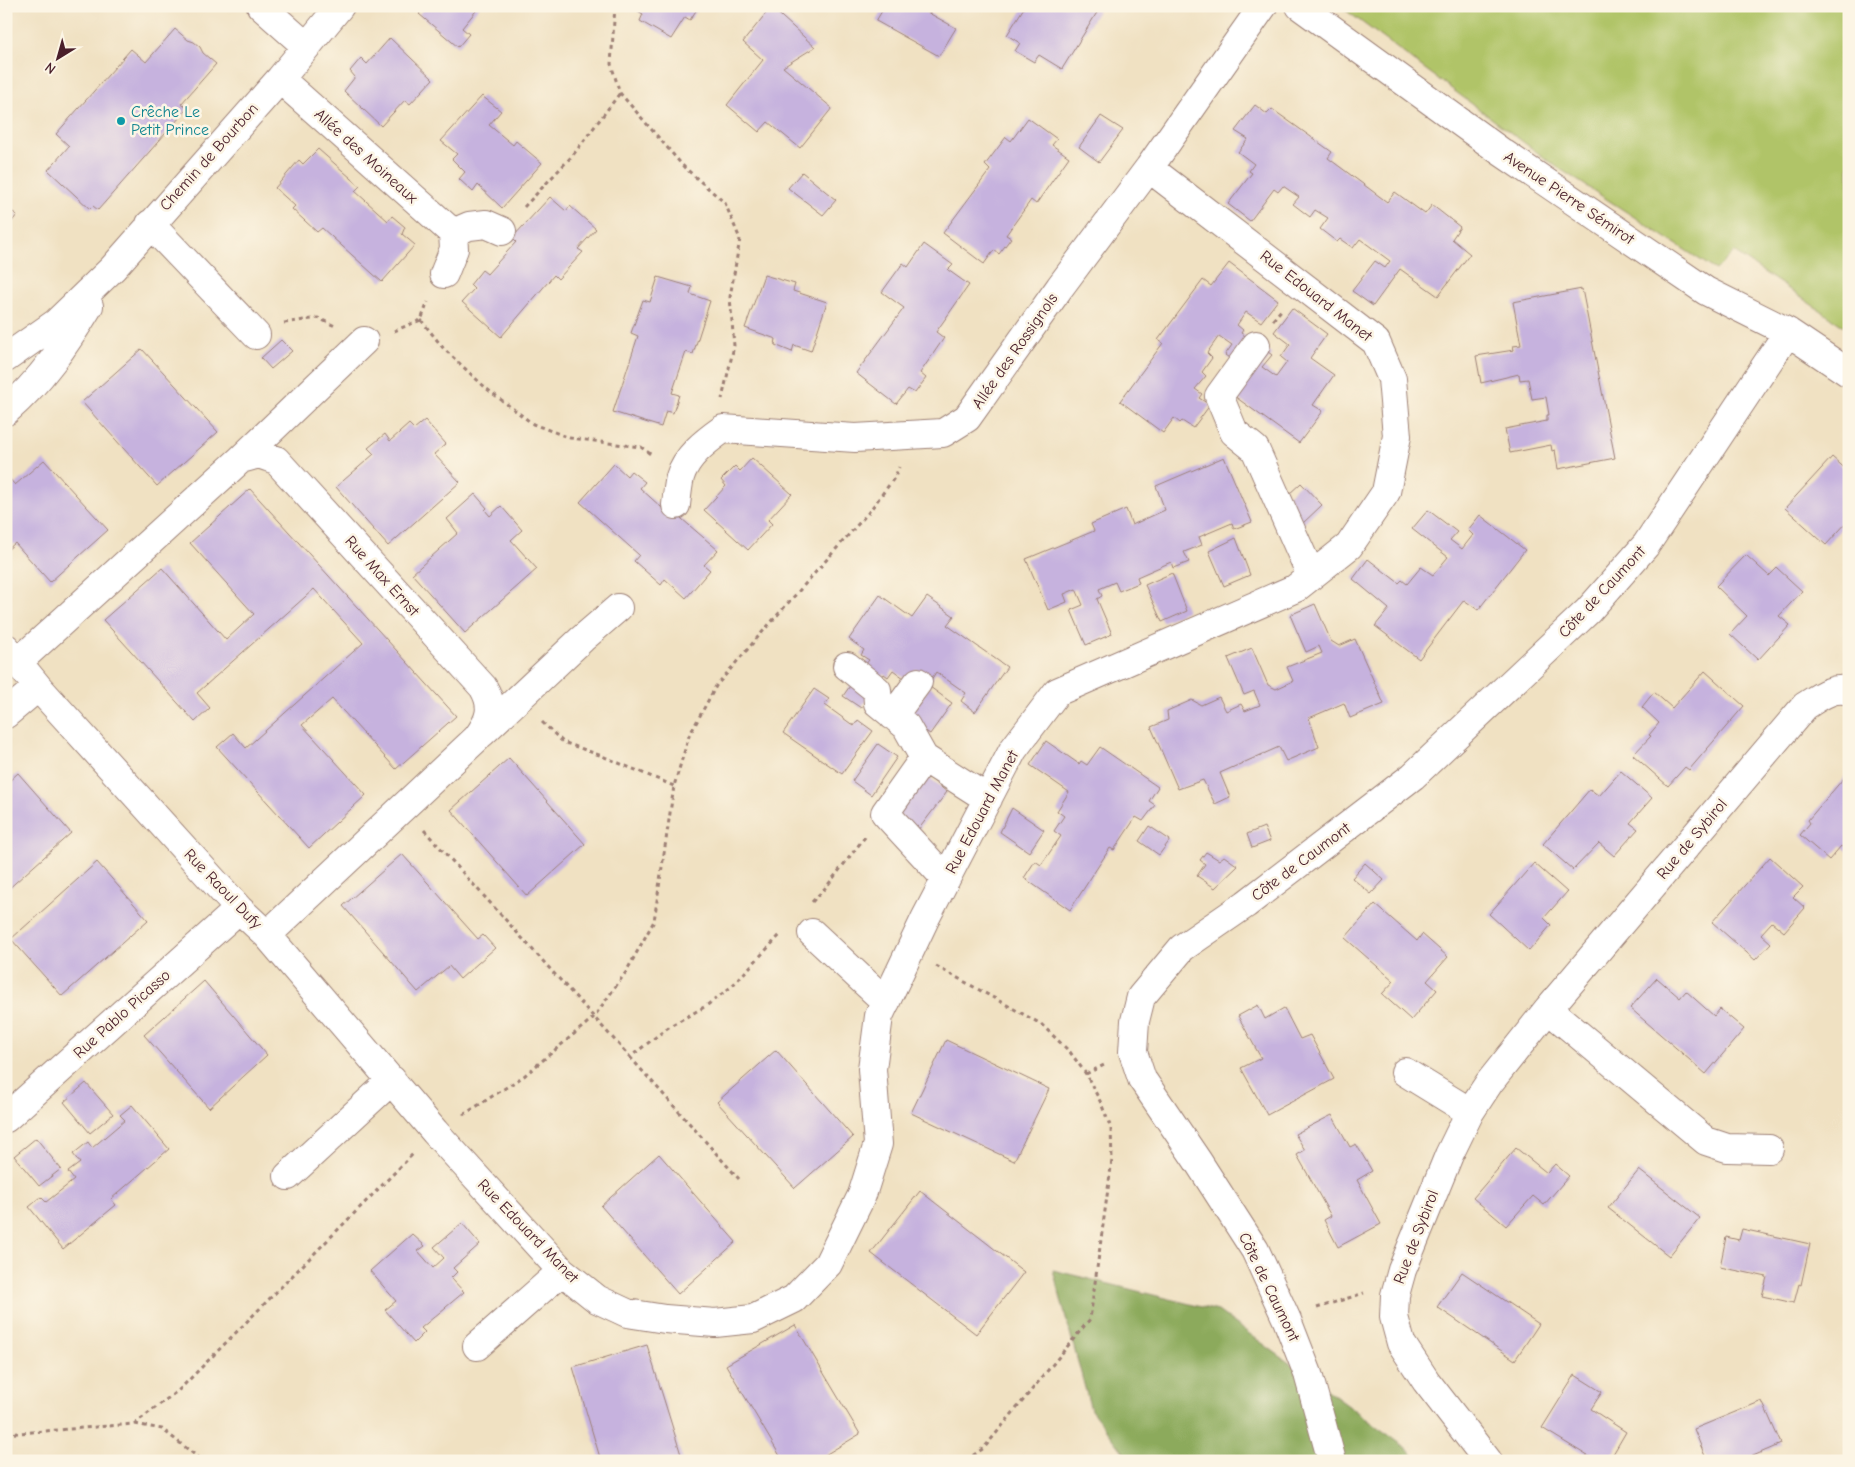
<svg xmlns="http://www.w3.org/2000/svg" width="1855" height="1467" viewBox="0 0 1855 1467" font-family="'Comic Neue',sans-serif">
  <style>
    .green { fill: #b0c468; stroke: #7d724a }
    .forest { fill: #8caa5c; stroke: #6b6444 }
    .building { fill: #c6b2de }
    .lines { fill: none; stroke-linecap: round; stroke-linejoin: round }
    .minor-casing { stroke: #9d8076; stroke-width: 30 }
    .path { stroke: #9d8076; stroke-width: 3; stroke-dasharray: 4 4; stroke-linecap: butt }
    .minor { stroke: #fff; stroke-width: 28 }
    .culture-dot { fill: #0f9aa8; stroke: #fcf5e5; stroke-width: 2 }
    .labels { text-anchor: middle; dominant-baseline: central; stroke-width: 5; stroke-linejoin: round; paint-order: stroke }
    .culture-label { font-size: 16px; fill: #0d838f; stroke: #fcf5e5; text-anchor: start }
    .street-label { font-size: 16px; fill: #4a1f2b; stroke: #fcf5e5 }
  </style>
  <rect width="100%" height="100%" fill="#fcf5e5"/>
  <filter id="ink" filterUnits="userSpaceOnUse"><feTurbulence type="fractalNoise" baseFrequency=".02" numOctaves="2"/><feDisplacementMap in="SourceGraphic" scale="10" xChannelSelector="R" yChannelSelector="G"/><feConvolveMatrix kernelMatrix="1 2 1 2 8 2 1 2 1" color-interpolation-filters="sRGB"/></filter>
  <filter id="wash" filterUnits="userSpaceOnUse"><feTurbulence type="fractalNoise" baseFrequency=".0096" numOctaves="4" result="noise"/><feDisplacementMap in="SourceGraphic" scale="20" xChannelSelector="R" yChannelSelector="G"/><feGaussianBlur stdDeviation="1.12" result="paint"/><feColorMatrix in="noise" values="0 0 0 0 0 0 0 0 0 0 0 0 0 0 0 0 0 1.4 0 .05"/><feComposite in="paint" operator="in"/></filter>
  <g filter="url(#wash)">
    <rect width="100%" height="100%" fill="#f0e1c2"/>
    <path class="green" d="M1340 6H1849V330L1734 252 1716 270 1557 167Z"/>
    <path class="forest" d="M1053 1270 1218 1311 1405 1447 1419 1461H1120L1125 1454 1091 1410Z"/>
    <g id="blocks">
      <path class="building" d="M426 6H480L462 28 469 34 458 47 419 14Z
        M630 6H699L690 20 685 17 671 39 640 21 643 14Z
        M885 6H916L956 28 939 56 876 21Z
        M1025 6H1101L1062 69 1039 55 1034 62 1015 51 1020 43 1007 35Z
        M771 7 815 47 783 67 832 108 800 148 768 122 759 132 727 105 763 60 743 42Z
        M175 29 188 40 194 42 200 47 203 53 216 64 181 104 188 108 98 210 93 206 90 209 48 170 69 146 56 134 131 49 146 62Z
        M390 38 433 79 410 104 405 100 381 126 344 91 355 77 350 71 361 58 367 64Z
        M482 96 501 111 489 125 513 145 516 141 542 163 502 208 478 185 473 192 459 179 465 172 452 159 457 154 441 141Z
        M1255 105 1267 114 1272 109 1332 152 1328 158 1387 202 1395 192 1425 214 1432 205 1460 227 1452 239 1470 254 1438 296 1400 269 1373 306 1352 291 1375 261 1385 268 1390 261 1360 239 1353 248 1340 239 1337 242 1320 229 1328 218 1315 210 1310 217 1293 204 1299 197 1283 186 1278 192 1274 189 1250 221 1228 204 1252 173 1249 171 1254 164 1238 152 1248 139 1235 131Z
        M1101 116 1123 130 1099 162 1079 147Z
        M1028 118 1057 139 1052 145 1069 157 1036 204 1031 200 1006 235 1011 238 999 254 994 250 984 264 943 233 990 170 985 165 1006 137 1011 141Z
        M318 149 360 186 355 191 388 221 392 216 405 227 402 234 415 245 382 282 322 228 317 232 292 209 295 206 275 188 299 160 303 164Z
        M802 172 836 200 823 215 788 188Z
        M550 197 566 211 570 206 596 229 578 249 583 252 571 265 558 279 554 275 501 337 462 302 474 289 470 285 482 270 487 274 516 242 512 238Z
        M6 207 17 215 6 229Z
        M924 244 953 265 948 270 969 285 936 332 944 338 920 373 926 378 915 393 908 389 896 404 856 373 904 308 882 292 903 263 908 267Z
        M1229 263 1278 300 1261 322 1246 312 1237 325 1243 330 1241 333 1249 339 1233 361 1225 355 1232 345 1219 336 1207 353 1212 358 1202 372 1206 376 1195 389 1202 394 1199 398 1210 405 1193 428 1182 421 1180 423 1174 418 1163 433 1120 401 1163 343 1158 340 1203 280 1211 286Z
        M764 275 795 284 793 291 827 302 811 351 794 345 792 352 775 345 776 339 745 328Z
        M658 277 692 287 690 294 710 301 693 354 686 352 672 393 679 395 673 413 666 411 661 427 613 412 638 336 631 333 643 300 650 302Z
        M1582 289 1615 458 1558 469 1555 450 1552 451 1551 445 1510 453 1505 429 1547 421V415H1549L1546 397 1532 399 1528 379 1520 380 1519 374 1481 383 1476 356 1514 350 1513 346 1521 345 1513 302Z
        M1292 308 1327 334 1310 358 1334 375 1313 405 1323 411 1299 443 1230 393 1263 348 1272 355 1262 367 1276 377 1287 362 1281 357 1290 344 1274 332Z
        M281 340 292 351 271 369 261 358Z
        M142 349 218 432 157 486 82 402Z
        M425 420 446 444 434 454 460 482 388 546 336 487 374 454 368 448 385 434 390 441 409 424 414 429Z
        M1224 457 1252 522 1234 529 1232 523 1199 537 1202 545 1184 552 1189 562 1173 568 1171 562 1137 577 1139 583 1119 591 1115 582 1099 589 1102 596 1097 599 1112 634 1086 645 1071 610 1083 605 1076 589 1064 594 1067 602 1048 610 1026 559 1094 531 1091 524 1126 509 1132 525 1165 510 1156 486Z
        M1832 457 1849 472V520L1826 545 1785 508Z
        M752 458 792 494 768 520 772 524 748 550 704 510 726 486 721 480 735 466 740 471Z
        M44 460 108 530 50 582 15 543 6 551V475L15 485Z
        M614 464 627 476 631 471 645 482 640 488 672 517 675 513 718 550 704 565 710 570 686 598 665 579 661 585 634 561 639 555 580 502Z
        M1301 483 1322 505 1302 524 1288 495Z
        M250 489 456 716 396 769 332 699 302 725 366 795 309 848 217 747 233 733 246 748 363 643 314 589 197 693 210 708 195 722 103 620 162 568 226 640 254 614 190 543Z
        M475 494 487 508 485 510 490 516 501 506 522 530 511 540 537 569 465 633 412 574 458 533 447 519Z
        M1428 510 1457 532 1450 540 1462 549 1473 535 1468 530 1480 515 1525 550 1478 610 1464 600 1419 659 1375 626 1389 609 1353 579 1368 559 1399 583 1402 580 1407 584 1421 567 1433 575 1448 557 1412 529Z
        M1236 538 1250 575 1224 586 1209 551Z
        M1746 555 1769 576 1777 568 1802 591 1779 616 1790 625 1758 660 1730 634 1747 616 1716 586Z
        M1172 573 1187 611 1162 622 1145 585Z
        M880 595 912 618 927 597 954 616 947 625 1007 667 975 712 961 701 966 693 936 672 931 680 916 669 908 681 893 670 888 677 884 674 881 679 861 670 869 660 861 655 864 650 849 639Z
        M1315 604 1331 641 1339 646 1355 639 1384 704 1350 718 1344 703 1309 718 1319 747 1286 761 1279 747 1220 773 1230 797 1215 804 1203 780 1178 789 1151 727 1168 720 1167 711 1192 700 1201 705 1219 697 1226 711 1241 704 1245 711 1260 705 1254 691 1244 695 1228 658 1252 648 1268 685 1276 689 1293 681 1287 667 1322 653 1319 646 1306 652 1290 615Z
        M1705 671 1744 706 1689 770 1685 767 1668 786 1633 755 1651 736 1649 735 1659 723 1642 707 1654 692 1672 708Z
        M852 683 869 696 861 708 843 696Z
        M930 687 952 703 930 734 910 720V714Z
        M814 689 829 699 825 705 854 726 858 720 873 731 842 774 783 733Z
        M1046 741 1079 764 1081 761 1087 765 1100 747 1158 787 1149 801 1155 805 1143 821 1136 817 1114 850 1110 848 1070 910 1024 878 1035 861 1041 865 1061 836 1054 831 1064 816 1057 811 1069 792 1030 765Z
        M878 744 897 757 871 795 852 781Z
        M509 758 585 844 527 896 451 810Z
        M1621 771 1652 798 1630 823 1638 829 1614 856 1599 843 1573 870 1543 844 1590 789 1599 796Z
        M1849 772V852L1841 846 1829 860 1800 835 1810 823 1808 820Z
        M18 773 71 833 6 891V784Z
        M926 775 947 792 918 830 896 814Z
        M1012 808 1044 830 1029 852 1000 832Z
        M1149 826 1170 840 1159 855 1139 841Z
        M1264 827 1270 841 1252 848 1247 834Z
        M1206 852 1219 860 1224 856 1238 866 1215 888 1197 876 1205 864 1200 860Z
        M402 854 478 939 483 935 495 948 460 979 449 966 418 992 343 906Z
        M1770 857 1803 887 1793 897 1805 908 1784 932 1772 922 1761 934 1771 943 1755 960 1712 922Z
        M97 862 148 920 62 996 11 939Z
        M1365 863 1384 880 1371 894 1352 878Z
        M1534 863 1567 892 1544 918 1551 925 1529 951 1489 914Z
        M1375 904 1417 941 1422 934 1448 957 1427 981 1437 990 1411 1020 1382 994 1394 981 1345 938Z
        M1657 978 1680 998 1686 991 1714 1016 1720 1009 1744 1029 1706 1074 1630 1008Z
        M204 981 267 1055 209 1108 144 1035Z
        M1258 1005 1265 1019 1284 1008 1300 1039 1310 1035 1334 1079 1267 1115 1241 1068 1261 1058 1238 1016Z
        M946 1040 1049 1089 1014 1161 911 1113Z
        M776 1050 853 1137 795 1188 717 1102Z
        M86 1083 113 1114 90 1133 64 1102Z
        M132 1105 169 1149 111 1199 116 1205 63 1249 29 1207 41 1197 46 1202 74 1180 68 1172 80 1163 73 1154 88 1142 92 1148 125 1120 120 1115Z
        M1332 1115 1350 1147 1356 1144 1372 1171 1357 1180 1381 1224 1338 1247 1324 1220 1331 1216 1297 1155 1305 1150 1295 1134Z
        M36 1138 61 1169 39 1186 14 1156Z
        M1516 1148 1547 1173 1555 1164 1569 1176 1544 1205 1533 1196 1506 1226 1473 1198Z
        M659 1154 736 1242 678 1294 601 1206Z
        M1639 1170 1700 1218 1669 1256 1608 1208Z
        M920 1191 1024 1272 976 1334 871 1253Z
        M462 1223 480 1244 453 1268 457 1272 451 1278 464 1292 421 1328 425 1332 414 1343 385 1310 396 1301 370 1271 412 1234 425 1246 418 1251 433 1268 444 1258 434 1247Z
        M1742 1229 1810 1244 1801 1285 1799 1284 1794 1303 1762 1296 1767 1277 1720 1267 1726 1237 1739 1240Z
        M1462 1272 1539 1324 1515 1360 1437 1307Z
        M795 1325 860 1434 815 1461H783L726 1365Z
        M647 1345 683 1461H601L573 1367Z
        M1575 1375 1602 1392 1591 1409 1626 1432 1609 1461H1596L1542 1428Z
        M1762 1401 1781 1444 1746 1459 1747 1461H1707L1694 1429Z"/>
    </g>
  </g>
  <g filter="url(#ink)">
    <use href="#blocks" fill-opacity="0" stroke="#9d8076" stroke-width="1"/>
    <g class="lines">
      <g class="minor-casing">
        <path id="minor" d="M261 6 306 46
          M1300 6 1500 151 1706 291 1788 332 1849 373
          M280 79 453 233 454 249 444 274
          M150 224 256 335
          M453 233 469 226 486 224 502 231
          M1256 345 1219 396 1234 432 1255 449 1311 575
          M6 358 56 323 113 268 280 79 340 6
          M6 411C41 381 66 344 89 306
          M241 459 364 341
          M676 505C677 496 678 486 680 477 686 456 706 441 723 429L855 438 943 433 967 418 1060 287 1149 168 1263 6
          M6 648 38 687 239 909 267 935 435 1132 562 1271 597 1299 627 1313 665 1319 715 1323 753 1319 794 1299 828 1264 862 1195 878 1144 872 1069 879 1016 925 919 1013 750 1057 692 1296 588 1349 546 1386 492 1397 436 1392 379 1376 342 1149 168
          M18 662 241 459 259 454 276 460 483 687C495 707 490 720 477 738L267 935
          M847 666 877 690 878 703 906 726 924 758 988 799
          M6 714 38 687
          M893 716 918 682
          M482 733 582 639 618 608
          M924 758 885 813 946 879
          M812 933 886 1002
          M1548 1009 1706 1141 1727 1148 1769 1149
          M1405 1072 1470 1112
          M6 1118 239 909
          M288 1176 392 1080
          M477 1346 562 1271
          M1332 1461 1308 1374 1287 1320 1255 1250 1197 1160 1142 1079 1133 1052 1135 1021 1141 997 1182 948 1246 904 1413 776 1588 611 1646 545 1788 332
          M1488 1461 1426 1381 1401 1343 1394 1317 1395 1295 1402 1270 1449 1155 1470 1112 1489 1083 1548 1009 1805 706C1818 698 1832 686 1849 691"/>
      </g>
      <path class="path" d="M615 6 611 64 620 93 684 167 725 203 740 239 730 297 734 346 722 399
        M524 207 573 155 620 93
        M421 320 444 349 487 389 533 424 570 438 641 447 653 456
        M1273 320 1282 309
        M284 323 318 318 335 326
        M394 331 421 320 428 302
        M542 722 563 742 602 756 674 786
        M424 830 630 1057 670 1026 706 1006 731 987 780 935
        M812 902 827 886 865 837
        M936 966 1041 1024 1070 1052 1086 1074 1100 1101 1111 1128 1112 1160 1090 1319 984 1448 965 1461
        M630 1057 739 1179
        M1086 1074 1104 1065
        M463 1115 524 1076 593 1018 626 972 654 921 674 786 689 736 716 686 758 637 868 513 895 477 899 467
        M1317 1308 1364 1293
        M135 1424 162 1429 203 1461
        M6 1434 134 1424 180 1389 413 1154"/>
      <use href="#minor" class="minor"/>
    </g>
  </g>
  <circle class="culture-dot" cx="121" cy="121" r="5"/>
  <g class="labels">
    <g class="culture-label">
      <text x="131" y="112">Crêche Le<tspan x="131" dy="18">Petit Prince</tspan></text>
    </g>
    <g class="street-label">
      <text transform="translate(366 156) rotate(42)">Allée des Moineaux</text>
      <text transform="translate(209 157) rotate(-48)">Chemin de Bourbon</text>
      <text transform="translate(1569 198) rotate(34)">Avenue Pierre Sémirot</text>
      <text transform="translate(1316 296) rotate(38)">Rue Edouard Manet</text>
      <text transform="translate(1015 351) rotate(-55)">Allée des Rossignols</text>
      <text transform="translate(382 576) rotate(48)">Rue Max Ernst</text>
      <text transform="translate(1602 592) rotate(-47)">Côte de Caumont</text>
      <text transform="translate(982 812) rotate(-62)">Rue Edouard Manet</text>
      <text transform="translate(1692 839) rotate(-50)">Rue de Sybirol</text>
      <text transform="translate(1301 862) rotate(-37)">Côte de Caumont</text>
      <text transform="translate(223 889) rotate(46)">Rue Raoul Dufy</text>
      <text transform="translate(122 1014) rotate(-42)">Rue Pablo Picasso</text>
      <text transform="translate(528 1231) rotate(46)">Rue Edouard Manet</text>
      <text transform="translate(1416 1237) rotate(-69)">Rue de Sybirol</text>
      <text transform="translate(1269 1287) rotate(64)">Côte de Caumont</text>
    </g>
  </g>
  <rect width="1855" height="1467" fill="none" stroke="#fcf5e5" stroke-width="25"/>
  <g transform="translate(58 58) rotate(217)" stroke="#fcf5e5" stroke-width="4" paint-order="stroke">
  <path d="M0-4L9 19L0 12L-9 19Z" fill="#4a1f2b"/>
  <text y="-8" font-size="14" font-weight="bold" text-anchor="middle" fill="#4a1f2b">N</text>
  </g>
</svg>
